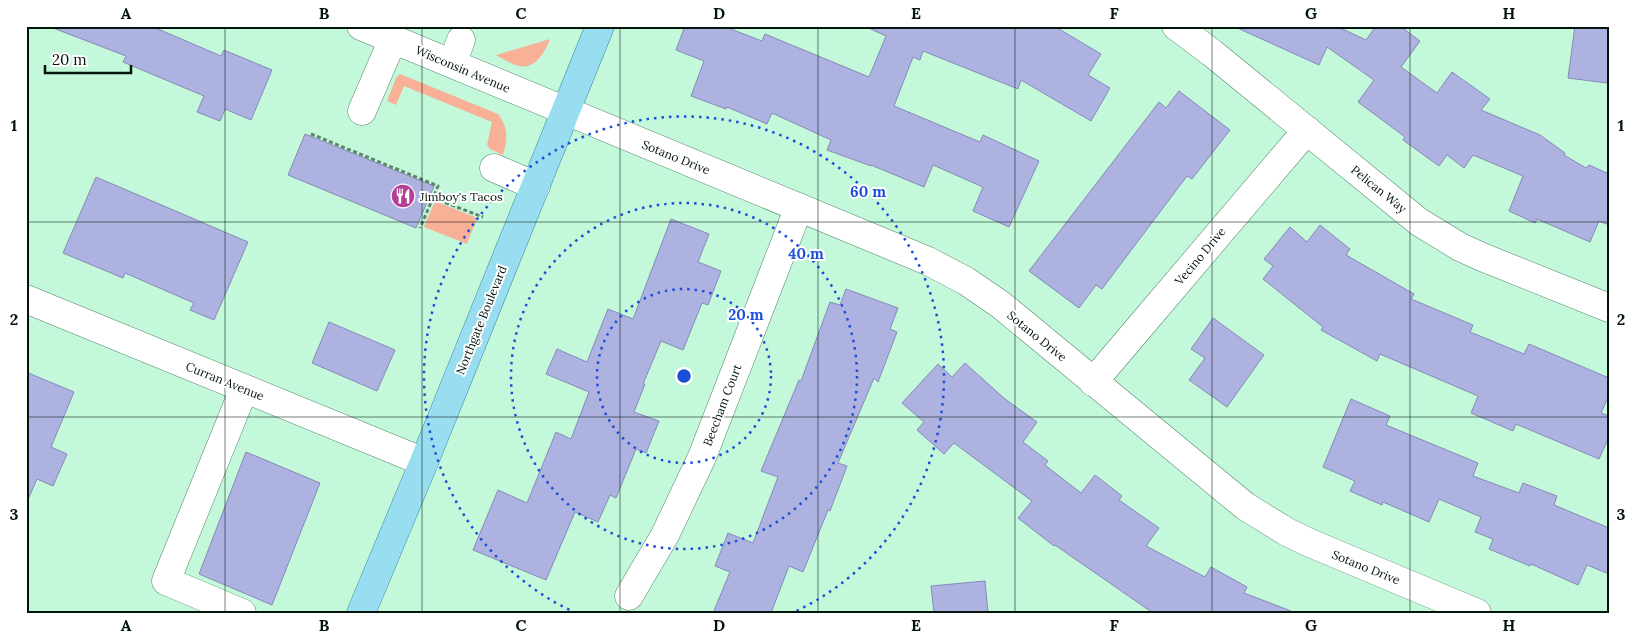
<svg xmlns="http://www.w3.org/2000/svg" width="1635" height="639" viewBox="0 0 1635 639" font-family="Lora,serif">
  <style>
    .green { fill: #f8b097 }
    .building { fill: #adb2e1; stroke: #868ab7 }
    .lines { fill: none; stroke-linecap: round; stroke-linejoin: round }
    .minor-casing { stroke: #54856b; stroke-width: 29 }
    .major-casing { stroke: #38889a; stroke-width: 29 }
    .path { stroke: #618470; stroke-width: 3; stroke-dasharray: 4 2.5; stroke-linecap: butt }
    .minor { stroke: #fff; stroke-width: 28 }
    .major { stroke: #99ddf1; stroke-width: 28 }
    .grid { fill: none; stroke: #03150b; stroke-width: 1; stroke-opacity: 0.55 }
    .ring { fill: none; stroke: #1d4ed8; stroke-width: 2.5; stroke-dasharray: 2.5 5 }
    .labels { text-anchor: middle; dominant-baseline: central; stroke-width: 4; stroke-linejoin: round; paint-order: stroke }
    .street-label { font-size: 12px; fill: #03150b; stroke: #fff }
    .poi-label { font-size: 12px; fill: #03150b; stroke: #fff; text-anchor: start }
    .centre { fill: #1d4ed8; stroke: #fff; stroke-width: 2.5 }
    .ring-label { font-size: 15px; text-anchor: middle; font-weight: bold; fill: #1d4ed8; stroke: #fff; stroke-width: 4; stroke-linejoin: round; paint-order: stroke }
    .neatline { fill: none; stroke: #03150b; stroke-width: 2 }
    .grid-label { font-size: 16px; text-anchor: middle; font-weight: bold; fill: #03150b }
  </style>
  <rect width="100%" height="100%" fill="#c3f8da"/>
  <path class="green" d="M550 39C545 52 535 70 519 66 511 64 503 59 496 55Z
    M400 74 498 114C508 127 508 139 503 155L490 149 487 145 492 122 404 86 396 105 387 101 396 78Z
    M435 201 477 218 467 244 424 227Z"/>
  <path class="building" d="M54 26H151L221 56 224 50 272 70 251 120 225 109 220 121 197 112 204 96 123 62 126 56 53 28Z
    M685 26H723L762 41 765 34 869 77 886 36 864 26H1054L1101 54 1088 75 1110 88 1091 121 1021 80 1018 89 923 51 920 60 913 57 894 106 980 142 983 135 1039 161 1009 227 973 211 983 187 933 165 924 187 871 165V166L827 150 831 140 772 113 767 124 727 107 726 109 691 96 704 61 676 50Z
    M1233 26H1336L1366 40 1376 26H1400L1420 41 1401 67 1437 93 1452 72 1490 99 1481 110 1540 135 1565 153 1564 155 1586 168 1589 165 1609 174V225L1599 221 1590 242 1537 219 1535 223 1509 211 1523 176 1473 155 1464 168 1447 155 1439 166 1403 140 1405 137 1358 102 1374 80 1327 47 1319 65Z
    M1575 26H1609V71L1607 83 1568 78Z
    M1179 91 1230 130 1192 179 1187 176 1102 289 1096 285 1079 308 1029 271 1159 102 1166 108Z
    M305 134 434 186 416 228 288 175Z
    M96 177 248 242 214 320 190 310 194 303 125 273 123 278 63 253Z
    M671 219 709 234 698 262 721 271 708 305 702 303 683 350 661 341 643 384H645L634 412 659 421 646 453 636 449 616 498 610 495 598 522 575 512 546 580 473 550 498 490 527 503 556 432 571 439 589 392 546 374 557 349 587 362 608 309 633 319Z
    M1320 225 1350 249 1346 255 1414 294 1411 299 1473 325 1470 332 1524 354 1529 344 1609 378V395L1601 413 1609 416V437L1599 459 1516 424 1513 431 1471 413 1478 396 1380 354 1377 361 1321 330 1323 327 1263 279 1273 266 1264 259 1290 227 1307 242Z
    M846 289 898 308 890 329 897 332 878 382 874 378 838 463 847 466 830 511 828 510 803 572 789 566 771 613H713L730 572 715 566 728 533 753 543 778 477 761 471 799 380 801 381 830 302 840 305Z
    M1213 318 1264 355 1227 407 1189 380 1205 358 1191 349Z
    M329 322 395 350 377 391 312 363Z
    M965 363 1005 399 1037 422 1023 442 1048 461 1045 465 1081 493 1095 475 1122 496 1119 500 1159 528 1146 546 1205 577 1211 567 1247 587 1244 593 1291 611V613H1153L1055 545 1054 546 1018 518 1032 501 954 443 944 454 917 430 924 422 902 403 938 364 952 377Z
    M26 372 74 392 51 447 67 454 53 486 37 479 26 504Z
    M1351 399 1390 416 1386 425 1478 463 1473 476 1519 493 1523 483 1557 496 1554 505 1609 528V574L1587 565 1578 585 1531 564 1530 566 1489 549 1493 539 1475 532 1481 517 1439 499 1429 522 1383 502 1382 505 1350 491 1355 481 1323 467Z
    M246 452 320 483 272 605 199 574Z
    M985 581 988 613H934L931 586Z"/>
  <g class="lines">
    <g class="minor-casing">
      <path id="minor" d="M361 26 928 261 966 281 1001 305 1245 506 1287 532 1310 543 1477 613
        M1176 26 1212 53 1419 222 1460 247 1482 257 1609 308
        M452 64 461 40
        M362 111 393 39
        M494 168 536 186
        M26 299 424 462
        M1093 382 1307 130
        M629 596 665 535 702 457 799 207
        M242 613 166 581 244 389"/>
    </g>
    <g class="major-casing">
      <path id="major" d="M361 613 424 462 600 26"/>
    </g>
    <path class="path" d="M311 134 438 186 420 228
      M433 198 483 217"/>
    <use href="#minor" class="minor"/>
    <use href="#major" class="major"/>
  </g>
  <path class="grid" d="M225 26V613M422 26V613M620 26V613M818 26V613M1015 26V613M1212 26V613M1410 26V613M26 222H1609M26 417H1609"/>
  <g class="ring">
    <circle cx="684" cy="376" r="87"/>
    <circle cx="684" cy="376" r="173"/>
    <path d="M576 613A260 260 0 1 1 792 613"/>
  </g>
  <defs>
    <g id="restaurant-disc" transform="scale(1.25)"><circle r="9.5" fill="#b53f95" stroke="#fff"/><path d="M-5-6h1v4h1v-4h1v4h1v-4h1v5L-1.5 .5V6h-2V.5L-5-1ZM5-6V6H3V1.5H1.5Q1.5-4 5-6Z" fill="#fff"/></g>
  </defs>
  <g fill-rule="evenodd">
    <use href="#restaurant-disc" x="403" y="196"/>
  </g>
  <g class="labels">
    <g class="street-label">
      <text transform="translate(463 69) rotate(23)">Wisconsin Avenue</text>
      <text transform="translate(676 157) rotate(22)">Sotano Drive</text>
      <text transform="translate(1379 189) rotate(39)">Pelican Way</text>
      <text transform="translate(1200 256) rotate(-50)">Vecino Drive</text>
      <text transform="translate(481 320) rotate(-68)">Northgate Boulevard</text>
      <text transform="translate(1037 336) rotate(39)">Sotano Drive</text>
      <text transform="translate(225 381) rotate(22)">Curran Avenue</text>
      <text transform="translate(722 405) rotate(-69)">Beecham Court</text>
      <text transform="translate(1366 567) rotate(22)">Sotano Drive</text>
    </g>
    <g class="poi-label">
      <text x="420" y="196">Jimboy's Tacos</text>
    </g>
  </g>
  <circle cx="684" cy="376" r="8" class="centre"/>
  <g class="ring-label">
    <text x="868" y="197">60 m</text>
    <text x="806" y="259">40 m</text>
    <text x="746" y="320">20 m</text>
  </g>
  <rect width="1635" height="639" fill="none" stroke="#ffffff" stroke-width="55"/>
  <path d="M45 65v8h86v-8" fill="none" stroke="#03150b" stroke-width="2.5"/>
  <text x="52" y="65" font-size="15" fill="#03150b" stroke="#ffffff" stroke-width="4" paint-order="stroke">20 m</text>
  <rect x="28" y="28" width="1580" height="584" class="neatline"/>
  <g class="grid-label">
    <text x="126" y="19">A</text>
    <text x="324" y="19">B</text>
    <text x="521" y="19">C</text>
    <text x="719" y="19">D</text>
    <text x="916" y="19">E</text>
    <text x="1114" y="19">F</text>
    <text x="1311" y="19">G</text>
    <text x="1509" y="19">H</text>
    <text x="14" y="131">1</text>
    <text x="1621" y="131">1</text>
    <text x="14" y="325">2</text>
    <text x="1621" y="325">2</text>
    <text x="14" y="520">3</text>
    <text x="1621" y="520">3</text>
    <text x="126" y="631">A</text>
    <text x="324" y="631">B</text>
    <text x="521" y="631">C</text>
    <text x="719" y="631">D</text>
    <text x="916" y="631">E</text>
    <text x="1114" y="631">F</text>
    <text x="1311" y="631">G</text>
    <text x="1509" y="631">H</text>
  </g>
</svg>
